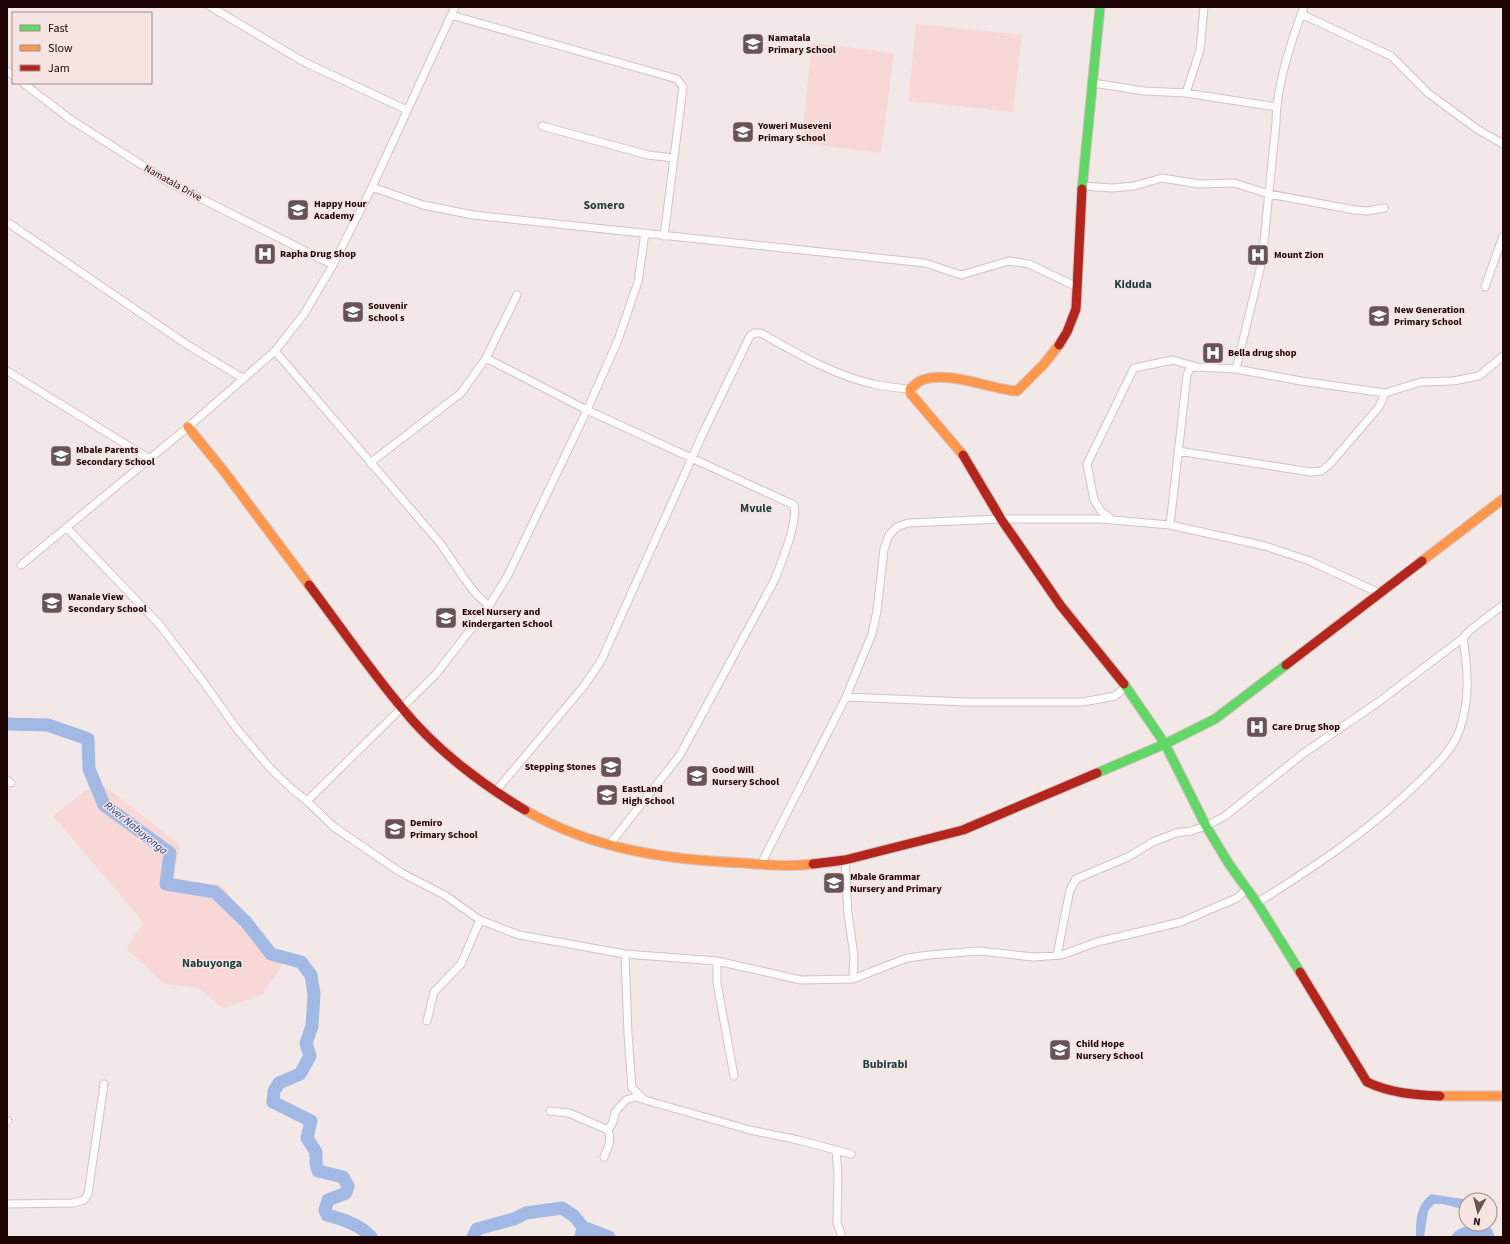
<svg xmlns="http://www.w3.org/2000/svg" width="1510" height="1244" viewBox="0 0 1510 1244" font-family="'Source Sans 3',sans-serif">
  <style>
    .green { fill: #f8d8d6 }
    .water { fill: #a2b9e6 }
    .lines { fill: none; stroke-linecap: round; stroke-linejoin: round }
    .river { stroke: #a2b9e6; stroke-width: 13 }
    .street-casing { stroke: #d6c2c2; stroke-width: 9 }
    .fast-casing { stroke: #d6c2c2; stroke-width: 11 }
    .slow-casing { stroke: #d6c2c2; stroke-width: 11 }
    .jam-casing { stroke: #d6c2c2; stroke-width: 11 }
    .street { stroke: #fdfcfb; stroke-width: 7 }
    .fast { stroke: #63d668; stroke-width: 9 }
    .slow { stroke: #ff974d; stroke-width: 9 }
    .jam { stroke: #b3261e; stroke-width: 9 }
    .labels { text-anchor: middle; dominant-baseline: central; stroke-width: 3; stroke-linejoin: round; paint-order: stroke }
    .poi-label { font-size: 10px; font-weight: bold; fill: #1f0506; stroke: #f6e4e3; text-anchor: start }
    .street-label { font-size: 10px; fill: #1f0506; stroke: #f6e4e3 }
    .water-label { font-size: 11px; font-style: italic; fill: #123c88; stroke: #f6e4e3 }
    .quarter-label { font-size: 12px; font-weight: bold; fill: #1b3d3f; stroke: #f6e4e3 }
  </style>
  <rect width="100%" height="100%" fill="#f2e8e7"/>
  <path class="green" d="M916 24 1022 35 1013 112 908 101Z
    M812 43 894 53 881 153 801 143Z
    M98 781 180 845 173 878 223 886 282 966 262 995 223 1008 198 988 164 984 126 948 144 923 53 816Z"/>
  <path class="water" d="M1431 1194 1469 1200H1466V1210L1443 1204H1434L1428 1211 1424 1237H1416C1416 1219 1416 1206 1431 1194Z
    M1475 1226 1491 1228 1495 1237H1451C1457 1227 1464 1227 1475 1226Z"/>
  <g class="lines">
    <path class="river" d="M7 724 48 725 88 739 89 769 104 805 170 853 166 884 215 892 246 922 271 954 301 962 311 975 314 994 312 1026 306 1043 310 1056 300 1074 279 1083 274 1091 273 1102 311 1121 307 1138 316 1152V1163L318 1171 343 1177 348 1186 346 1193 328 1200 325 1210 327 1215C344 1220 359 1224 371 1237
      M583 1227 609 1237
      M473 1237 477 1229 514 1219 526 1213 562 1208 574 1216 583 1227 581 1237"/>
    <g class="street-casing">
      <path id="street" d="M211 7 304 62 407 110
        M1301 14 1391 56 1428 93 1477 129 1503 144
        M451 15 677 79 683 87 664 236
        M7 71 13 75
        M23 83 70 119 170 183 333 265
        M1093 83 1144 91 1186 93 1276 107
        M1186 93 1200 50 1204 7
        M542 126 648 155 674 158
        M1082 186 1112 188 1134 186 1162 178 1199 184 1234 183 1269 194 1355 210 1367 211 1384 208
        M372 187 423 205 473 215 925 263 961 275 1009 261 1029 264 1077 287
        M10 224 186 344 244 379
        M1485 287 1503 236
        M275 351 440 543 464 578 476 594 489 606
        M486 358 587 410 794 505C798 523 781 564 774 581L680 755 609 845
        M1236 369 1262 261 1276 123C1276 87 1291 41 1304 7
        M7 371 148 458
        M1178 451 1310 472 1321 471 1330 464 1379 407 1385 393
        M370 463 461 393 486 358 517 295
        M1113 520 1101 511 1094 500 1087 464 1134 368 1173 360 1197 367
        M1170 525 1265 546 1310 561 1379 593
        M67 528 159 624 202 680 237 729 270 768 293 790 307 801 334 827 400 872 446 896 480 920 519 935 625 954 717 961 801 980 853 979 854 956 848 914 845 860
        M21 565 188 427 275 351 304 314 333 265 372 187 455 7
        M846 697 965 702H1083L1115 696 1126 687
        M7 780 11 783
        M495 792 584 686 601 661 704 431 750 336 754 333H761C796 353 833 375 873 384 885 387 898 388 910 389
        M307 801 436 674 489 606 508 575 587 410 618 340 638 282 645 233
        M761 864 846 697 872 634 877 611 884 549 889 535 897 527 908 523 1001 519H1101L1170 525 1187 375 1190 368 1199 367 1236 369 1301 381 1385 393 1421 382 1453 381 1479 376 1503 356
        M1257 903C1317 865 1369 831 1420 781 1436 765 1452 751 1460 729 1470 699 1468 669 1463 638L1469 631 1503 605
        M625 954 628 1034 632 1088 645 1100 750 1130 798 1140 851 1154
        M1057 955 1070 890 1076 879 1128 857 1153 842 1176 833 1191 831 1206 826 1225 816 1304 753 1377 703 1463 638
        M717 961V983L734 1076
        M853 979 907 958 929 955 979 951 1033 957 1062 955 1097 942 1181 922 1237 898 1247 889
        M427 1021 434 992 461 964 480 920
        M550 1111 569 1113 608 1130
        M7 1121H8
        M836 1150 838 1175 837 1223 841 1234
        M604 1157C608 1148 612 1140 608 1130L613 1122 615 1112 626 1100 635 1097 644 1099
        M7 1204 73 1203 84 1200 88 1194 104 1084"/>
    </g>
    <g class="fast-casing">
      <path id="fast" d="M1082 189 1100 7
        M1124 684 1165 744 1206 826 1229 864 1257 903 1300 972
        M1097 773 1165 744 1215 719 1286 665"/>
    </g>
    <g class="slow-casing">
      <path id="slow" d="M188 427 223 470 309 585
        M963 455 911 394 910 389C913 387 916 383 920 381 945 369 990 389 1017 391L1044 364 1059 345
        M1422 561 1503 499
        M525 810C591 849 668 860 744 863 767 865 790 867 813 864
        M1440 1096H1503"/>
    </g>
    <g class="jam-casing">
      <path id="jam" d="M1059 345 1067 332 1076 309 1082 189
        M963 455 1001 519 1061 606 1124 684
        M309 585C340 626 369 669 402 708 434 748 481 784 525 810
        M1286 665 1422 561
        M813 864 845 860 963 830 1097 773
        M1300 972 1367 1082C1390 1093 1415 1095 1440 1096"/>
    </g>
    <use href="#street" class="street"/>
    <use href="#fast" class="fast"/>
    <use href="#slow" class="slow"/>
    <use href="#jam" class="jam"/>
  </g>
  <defs>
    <g id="school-square" transform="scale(1.15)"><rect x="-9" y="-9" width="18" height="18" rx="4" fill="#695455" stroke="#f6e4e3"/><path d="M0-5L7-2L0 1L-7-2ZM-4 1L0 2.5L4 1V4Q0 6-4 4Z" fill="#fff"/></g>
    <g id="hospital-square" transform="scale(1.15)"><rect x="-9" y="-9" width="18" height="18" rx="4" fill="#695455" stroke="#f6e4e3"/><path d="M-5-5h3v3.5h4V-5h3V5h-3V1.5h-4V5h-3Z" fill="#fff"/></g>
  </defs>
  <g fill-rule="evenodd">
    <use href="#school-square" x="753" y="44"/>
    <use href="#school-square" x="743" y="132"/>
    <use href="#school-square" x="298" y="210"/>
    <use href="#hospital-square" x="265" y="254"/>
    <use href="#hospital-square" x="1258" y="255"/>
    <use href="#school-square" x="353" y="312"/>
    <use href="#school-square" x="1379" y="316"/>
    <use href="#hospital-square" x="1213" y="353"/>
    <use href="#school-square" x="61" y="456"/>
    <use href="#school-square" x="52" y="603"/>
    <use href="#school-square" x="446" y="618"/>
    <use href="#hospital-square" x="1257" y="727"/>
    <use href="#school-square" x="611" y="767"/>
    <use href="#school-square" x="697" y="776"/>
    <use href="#school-square" x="607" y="795"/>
    <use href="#school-square" x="395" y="829"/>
    <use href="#school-square" x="834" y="883"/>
    <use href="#school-square" x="1060" y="1050"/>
  </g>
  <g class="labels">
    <g class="poi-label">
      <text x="768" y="38">Namatala<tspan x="768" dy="12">Primary School</tspan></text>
      <text x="758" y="126">Yoweri Museveni<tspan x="758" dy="12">Primary School</tspan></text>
      <text x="314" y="204">Happy Hour<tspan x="314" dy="12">Academy</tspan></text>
      <text x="280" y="254">Rapha Drug Shop</text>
      <text x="1274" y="255">Mount Zion</text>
      <text x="368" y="306">Souvenir<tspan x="368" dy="12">School s</tspan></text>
      <text x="1394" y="310">New Generation<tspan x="1394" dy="12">Primary School</tspan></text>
      <text x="1228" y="353">Bella drug shop</text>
      <text x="76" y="450">Mbale Parents<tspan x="76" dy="12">Secondary School</tspan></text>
      <text x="68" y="597">Wanale View<tspan x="68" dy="12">Secondary School</tspan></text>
      <text x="462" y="612">Excel Nursery and<tspan x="462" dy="12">Kindergarten School</tspan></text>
      <text x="1272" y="727">Care Drug Shop</text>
      <text x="596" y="767" text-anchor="end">Stepping Stones</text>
      <text x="712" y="770">Good Will<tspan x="712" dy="12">Nursery School</tspan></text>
      <text x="622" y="789">EastLand<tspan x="622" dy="12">High School</tspan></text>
      <text x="410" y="823">Demiro<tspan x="410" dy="12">Primary School</tspan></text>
      <text x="850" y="877">Mbale Grammar<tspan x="850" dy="12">Nursery and Primary</tspan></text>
      <text x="1076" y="1044">Child Hope<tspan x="1076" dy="12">Nursery School</tspan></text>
    </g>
    <g class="street-label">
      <text transform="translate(173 183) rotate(29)">Namatala Drive</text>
    </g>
    <g class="water-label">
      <text transform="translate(136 828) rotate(39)">River Nabuyonga</text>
    </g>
    <g class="quarter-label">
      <text x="604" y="205">Somero</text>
      <text x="1133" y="284">Kiduda</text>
      <text x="756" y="508">Mvule</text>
      <text x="212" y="963">Nabuyonga</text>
      <text x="885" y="1064">Bubirabi</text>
    </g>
  </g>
  <rect width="1510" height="1244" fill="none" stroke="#1f0506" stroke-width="16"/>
  <rect x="12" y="12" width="140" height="72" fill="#f6e4e3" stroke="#a08b8b"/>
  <rect x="20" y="25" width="20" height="6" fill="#63d668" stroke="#a08b8b"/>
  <text x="48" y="32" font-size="12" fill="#1f0506">Fast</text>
  <rect x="20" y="45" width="20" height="6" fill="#ff974d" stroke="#a08b8b"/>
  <text x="48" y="52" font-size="12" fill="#1f0506">Slow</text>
  <rect x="20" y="65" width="20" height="6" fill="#b3261e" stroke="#a08b8b"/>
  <text x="48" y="72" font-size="12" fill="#1f0506">Jam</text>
  <g transform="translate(1478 1212) rotate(187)"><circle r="19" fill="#f6e4e3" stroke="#a08b8b"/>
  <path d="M0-3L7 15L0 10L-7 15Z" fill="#695455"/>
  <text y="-6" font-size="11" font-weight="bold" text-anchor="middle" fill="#1f0506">N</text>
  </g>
</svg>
